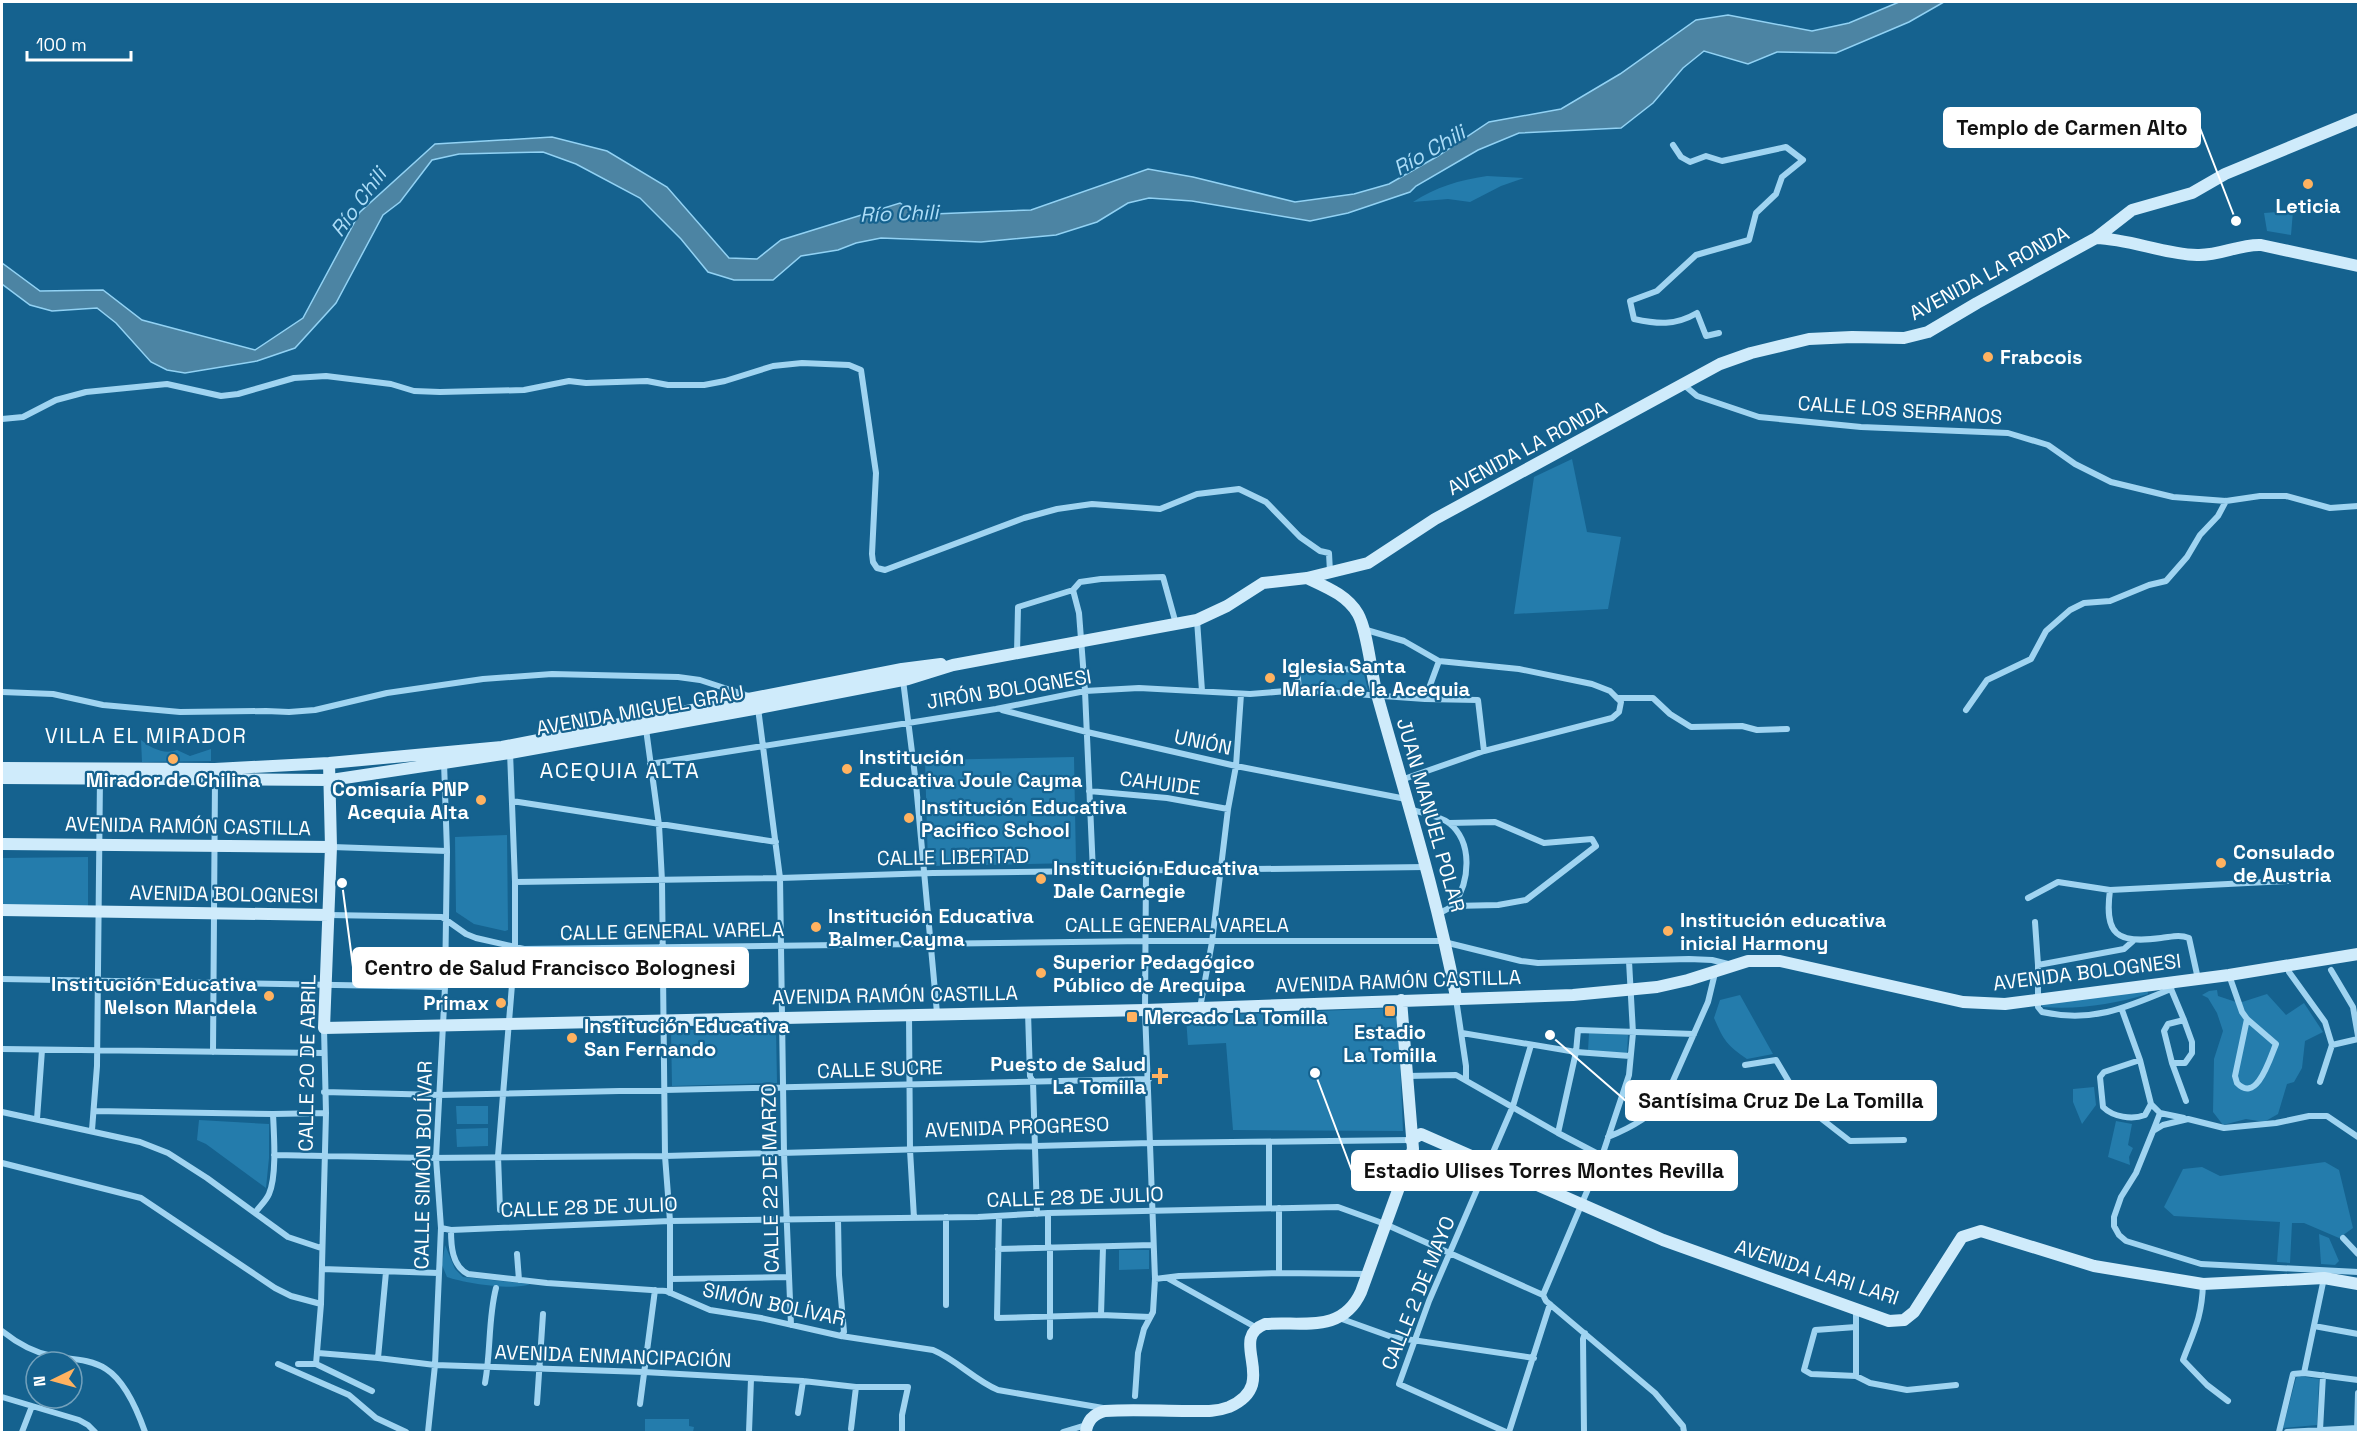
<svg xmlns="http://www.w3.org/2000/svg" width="2360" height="1434" viewBox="0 0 2360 1434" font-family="'Space Grotesk',sans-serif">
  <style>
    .green { fill: #247cac }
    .water { fill: #4c84a3; stroke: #92d2f4; stroke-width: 1.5 }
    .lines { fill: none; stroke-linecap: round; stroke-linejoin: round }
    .street { stroke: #a0d4f1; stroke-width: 6 }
    .secondary { stroke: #cfebfb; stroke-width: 12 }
    .poi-dot { fill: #ffb260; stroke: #15628f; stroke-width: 2 }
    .labels { text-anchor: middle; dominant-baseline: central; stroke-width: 4.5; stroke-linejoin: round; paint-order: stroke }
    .poi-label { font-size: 20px; font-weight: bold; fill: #fff; stroke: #15628f; text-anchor: start }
    .street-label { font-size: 20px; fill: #fff; stroke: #15628f }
    .water-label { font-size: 21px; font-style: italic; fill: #acddf8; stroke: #15628f }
    .neighbourhood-label { font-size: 21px; letter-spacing: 1.5px; fill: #fff; stroke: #15628f }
    .quarter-label { font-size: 22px; letter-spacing: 1.5px; fill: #fff; stroke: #15628f }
    .leader { fill: none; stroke: #fff; stroke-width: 2 }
    .callout-dot { fill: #fff; stroke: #15628f; stroke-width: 2 }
    .callout { fill: #fff; stroke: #fff; stroke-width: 2 }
    .callout-label { font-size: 21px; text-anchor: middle; font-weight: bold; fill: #111 }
  </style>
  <rect width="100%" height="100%" fill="#15628f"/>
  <path class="green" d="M1487 176 1524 178 1501 186 1470 202 1448 199 1413 202C1436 187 1459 180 1487 176Z
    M2293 211 2291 235 2267 231 2264 213Z
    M1572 459 1587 532 1621 537 1608 609 1514 614 1534 477Z
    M1300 670 1364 674 1368 690 1302 686Z
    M141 740C151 748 164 755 177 750L190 756 211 749V761L142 762Z
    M1074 757 1076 863 928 866 925 760Z
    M507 835 508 930 505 931 474 924 456 912 455 837Z
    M88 857V906L2 905V858Z
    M2147 988 2148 994C2113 1004 2079 1010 2043 1007L2040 1003Z
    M2217 990 2218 996 2239 1003 2267 994 2286 1015 2304 1003 2323 1032 2305 1041 2302 1068 2294 1082 2287 1084 2278 1114 2264 1122 2246 1119 2223 1125 2213 1112 2214 1059 2223 1031 2217 1013 2208 998 2202 995 2209 991Z
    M1740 995 1773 1054 1747 1059C1727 1045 1724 1041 1714 1018L1720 1000Z
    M1394 1008 1398 1013 1403 1131 1233 1130 1226 1043 1188 1045 1186 1018H1223V1015Z
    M776 1029 777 1083 672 1086 671 1030Z
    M1589 1033 1628 1035 1627 1053 1588 1051Z
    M2094 1087 2096 1105 2082 1124 2073 1102V1089Z
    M456 1106H488V1124H457Z
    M199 1120 269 1124V1158L266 1188 206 1144 197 1140Z
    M2116 1121 2132 1124 2128 1145 2133 1148 2129 1157 2130 1165 2108 1157Z
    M488 1128V1146L457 1147 456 1129Z
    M2325 1162 2339 1170 2353 1228 2339 1238 2304 1223H2292L2290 1263 2277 1262 2280 1222 2174 1216 2164 1207 2183 1169 2202 1167 2220 1176Z
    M2319 1234 2329 1238 2339 1261 2335 1265 2321 1264Z
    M445 1245 455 1269 463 1277 530 1284C513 1291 464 1283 447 1277L442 1265Z
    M1119 1250H1149V1269L1119 1270Z
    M2299 1376 2319 1379 2317 1425 2283 1428 2296 1378Z
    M645 1419H689V1426L694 1427 693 1432H645Z"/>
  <path class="water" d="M1899 2H1944L1909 22 1836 53 1777 52 1748 64 1704 51 1683 68 1653 103 1621 128 1519 133 1478 150 1416 186 1410 192 1348 213 1310 221 1192 201 1149 198 1128 203 1097 222 1056 235 981 242 881 238 856 243 838 250 801 256 773 280H734L708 272 681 239 640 198 576 164 543 152 459 154 432 160 400 202 383 215 336 303 295 348 257 361 185 373 167 370 151 362 116 323 97 308 52 311 30 305 2 284V263L40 291 103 290 142 320 255 350 303 318 360 212 435 144 552 137 607 151 667 187 729 258 757 259 781 240 900 203 927 221 933 214 1031 210 1148 169 1193 177 1295 202 1354 194 1389 184 1438 156 1489 122 1561 109 1620 74 1696 20 1728 15 1812 31 1849 23Z"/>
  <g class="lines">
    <path class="street" d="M1673 145 1681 157 1690 162 1706 156 1722 161 1786 147 1803 160 1782 177 1776 194 1756 213 1749 240 1696 255 1657 291 1630 301 1634 319C1657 324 1675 326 1697 313L1706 336 1719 333
      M1684 385 1697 396 1759 417 1861 427 2008 433 2048 445 2075 464 2111 482 2173 497 2226 501 2260 496H2286L2330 508 2358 506
      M2 419 23 417 56 400 86 392 167 384 221 396 238 394 294 378 326 376 391 384 414 391 440 392 524 390 569 381 586 383 647 381 668 385H704L725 381 773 366 802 363 849 365 861 370 876 473 872 554 873 562 877 568 885 570 1024 518 1057 509 1092 504 1160 509 1197 494 1239 489 1266 502 1300 537 1320 551 1329 553 1330 572
      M1197 620 1202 691
      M1363 629 1404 641 1439 661
      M1017 653 1018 607 1073 590
      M903 680 916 784 937 1013
      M1299 690 1297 666 1371 671
      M2 692 53 694 103 705 180 712 266 711 289 712 315 710 387 693 483 679 552 674 678 677 700 680 749 696
      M1617 698H1653L1670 714 1691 727 1742 726 1757 730 1787 729
      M1425 699 1478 700 1484 751
      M758 708 780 878 784 1153 791 1325
      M1002 710 1087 732 1236 766 1406 799
      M1966 710 1987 680 2031 659 2046 631 2070 610 2084 603 2110 601 2149 585 2166 581 2187 557 2200 535 2218 516 2226 501
      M646 729 659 825 662 881 665 1156 670 1221V1293
      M650 764 996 709 1085 691 1139 688 1250 694 1299 690 1425 699 1439 661 1519 669 1592 684 1610 691 1621 702 1619 712 1612 718 1484 751 1401 780
      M1089 791 1167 798 1228 809
      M512 801 776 842
      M1410 809C1421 813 1440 816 1449 823 1473 842 1470 881 1454 904 1451 908 1443 911 1438 914
      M1449 823 1495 822 1544 843 1592 839 1596 846 1526 900 1498 905 1453 906
      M332 847 447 851
      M1093 872 1085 691 1079 613 1073 590 1080 582 1101 579 1163 577 1176 624
      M515 882 780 878 933 873 1426 867
      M2110 890C2104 935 2117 944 2161 938 2171 937 2179 934 2189 938L2198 979
      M2028 898 2058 882 2110 890 2287 881
      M329 915 442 917 466 934 476 938 524 949 1146 941H1440L1521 961 1538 963 1689 959 1712 960 1728 964
      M2035 922 2038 965V1007L2042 1012C2092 1023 2126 1008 2171 989L2173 983
      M2038 965 2124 949 2133 941
      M2288 966 2289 972 2325 1022 2332 1045 2320 1082
      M2331 970 2353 1007 2358 1036
      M2229 975 2242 1012 2247 1019 2276 1044C2270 1058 2257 1104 2237 1083L2235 1076 2247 1019
      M2 979 445 987
      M2171 989 2184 1020
      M1456 999 1466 1066V1079
      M1200 1008 1212 942 1228 809 1236 766 1241 694
      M2122 1010 2140 1060 2151 1104 2160 1113
      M1028 1012 1030 1076 1033 1082 1037 1214
      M909 1014 910 1150 914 1218
      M1462 1033 1576 1052 1630 1056
      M2332 1045 2358 1039
      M2 1049 323 1053
      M213 1052 215 779
      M2140 1060 2104 1072 2100 1077 2103 1107C2113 1117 2132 1120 2145 1115L2151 1104
      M2172 1063H2185L2192 1053V1042L2184 1020 2168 1024 2164 1031 2172 1063 2186 1101
      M1745 1065 1776 1060 1798 1097 1814 1113 1850 1141 1904 1140
      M1407 1076 1456 1075 1558 1133
      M324 1092 440 1095 1149 1079
      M94 1111 273 1114 326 1113
      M2 1112 140 1142 168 1153 207 1178 288 1237 321 1248
      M37 1119 42 1050
      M92 1130 97 1066 100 777
      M2153 1131 2160 1113 2184 1118
      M1608 1137C1628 1129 1652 1116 1665 1099L1708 1002 1715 973
      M2358 1137 2327 1116H2309L2276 1123 2224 1128 2188 1119 2163 1125 2153 1131 2136 1173 2121 1197 2114 1217V1226L2119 1235 2126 1241 2201 1264 2358 1272
      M1269 1143V1208
      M274 1155 427 1158 665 1156 1151 1143 1411 1140
      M1602 1156 1558 1133 1576 1052 1578 1030 1694 1034
      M2 1163 141 1198 275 1288 291 1296 321 1304
      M1279 1208V1273
      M500 1210 498 1156 515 948V882L510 752
      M255 1213C259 1207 266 1201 269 1194 277 1176 274 1135 273 1114
      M1048 1213V1245L1050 1248V1337
      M999 1216 997 1318 1101 1315 1150 1317
      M838 1219 839 1275 844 1332 841 1336
      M441 1228 451 1230 670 1221 978 1217 1048 1213 1338 1207 1385 1224 1543 1295 1546 1301 1655 1393 1683 1426 1684 1432
      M451 1230C451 1246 452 1266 468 1274L547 1283 666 1291 710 1310 761 1318 841 1336 933 1350C957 1360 974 1380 998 1390L1103 1408
      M2343 1238 2358 1254
      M998 1249 1153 1245
      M517 1254 519 1280
      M322 1269 438 1273
      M671 1279 788 1277
      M1155 1279 1179 1276 1279 1273 1366 1274
      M1169 1279 1257 1328
      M2203 1284C2202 1317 2194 1331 2183 1360L2207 1385 2228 1401
      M1543 1295 1602 1156 1629 1075 1633 1033 1629 961
      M946 1305V1217
      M1856 1309V1376
      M1101 1315 1103 1247
      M1339 1318 1392 1337 1534 1358
      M2314 1326 2358 1334
      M1856 1327 1815 1330 1804 1370 1811 1374 1856 1376 1870 1383 1907 1390 1956 1385
      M2 1331C17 1343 32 1352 52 1356 69 1359 91 1359 106 1369 125 1381 138 1412 145 1432
      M318 1353 378 1358 435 1365 644 1372 803 1381 856 1387H908L902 1415V1432
      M378 1358 386 1272
      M278 1364 349 1395 376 1418 406 1432
      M298 1364H316L372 1391
      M316 1364 321 1304 326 1113 324 1028
      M2304 1373 2324 1278
      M485 1383C491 1351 488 1319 496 1288
      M1135 1396 1138 1353 1144 1329 1153 1312 1155 1279 1145 1010 1146 871
      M2 1397 79 1420 88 1425 95 1432
      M537 1403 543 1314
      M640 1404 655 1290
      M798 1413 803 1381
      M851 1429 856 1387
      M2320 1430 2323 1375
      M22 1432 32 1406
      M428 1432 435 1365 441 1228 436 1158 445 987 447 851 444 762
      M749 1432 751 1379
      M1063 1432 1086 1425
      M1506 1432 1399 1384 1429 1301 1513 1106 1531 1045
      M1509 1432 1550 1304
      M1584 1432 1583 1339 1585 1333
      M2279 1432 2293 1374 2304 1373 2358 1380
      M2287 1432 2357 1428
      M2357 1432 2358 1393"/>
    <path class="secondary" d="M2096 238C2130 239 2163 254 2197 255 2220 256 2239 244 2261 245L2358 266
      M1307 578C1326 587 1347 595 1358 614 1368 632 1371 676 1378 698 1406 798 1437 896 1456 997
      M329 763 331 847 324 1028 1145 1010 1573 995 1657 987 1688 980 1748 961H1780L1963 1002 2005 1004 2229 975 2358 954
      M2 768 215 769 329 763 502 747 902 669 941 664
      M2 778 331 780 510 753 759 708 908 679 953 665 1197 620 1227 606 1263 583 1307 578 1368 563 1435 519 1720 364 1751 353 1809 339 1852 337 1904 338 1928 332 1977 303 2096 238 2132 210 2192 193 2225 174 2358 119
      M2 844 331 847
      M2 910 329 915
      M1411 1140 1421 1134 1663 1240 1889 1321 1904 1320 1914 1312 1962 1237 1981 1231 2094 1266 2203 1284 2324 1278 2358 1284
      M1086 1432C1087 1421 1093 1414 1105 1411 1132 1409 1160 1411 1188 1411 1202 1411 1216 1412 1229 1407 1282 1384 1226 1339 1265 1324 1302 1321 1342 1334 1361 1292L1413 1149 1401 1000"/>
  </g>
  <g class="poi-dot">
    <circle cx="2308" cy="184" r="6"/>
    <circle cx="1988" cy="357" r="6"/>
    <circle cx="1270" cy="678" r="6"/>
    <circle cx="173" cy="759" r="6"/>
    <circle cx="847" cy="769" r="6"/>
    <circle cx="481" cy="800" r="6"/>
    <circle cx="909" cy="818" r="6"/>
    <circle cx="2221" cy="863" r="6"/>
    <circle cx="1041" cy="879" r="6"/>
    <circle cx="816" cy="927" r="6"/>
    <circle cx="1668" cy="931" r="6"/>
    <circle cx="1041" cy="973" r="6"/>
    <circle cx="269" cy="996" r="6"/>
    <circle cx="501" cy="1003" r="6"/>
    <rect x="1384" y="1005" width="12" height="12" rx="3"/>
    <rect x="1126" y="1011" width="12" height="12" rx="3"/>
    <circle cx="572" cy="1038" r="6"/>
    <path d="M1157 1067h6v6h6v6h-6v6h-6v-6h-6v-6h6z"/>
  </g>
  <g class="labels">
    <g class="poi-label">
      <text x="2308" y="206" text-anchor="middle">Leticia</text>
      <text x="2000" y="357">Frabcois</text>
      <text x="1282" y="666">Iglesia Santa<tspan x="1282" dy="23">María de la Acequia</tspan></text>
      <text x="859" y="757">Institución<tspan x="859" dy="23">Educativa Joule Cayma</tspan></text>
      <text x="173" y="780" text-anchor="middle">Mirador de Chilina</text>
      <text x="469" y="789" text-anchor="end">Comisaría PNP<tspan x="469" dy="23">Acequia Alta</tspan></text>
      <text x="921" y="807">Institución Educativa<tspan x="921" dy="23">Pacifico School</tspan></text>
      <text x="2233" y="852">Consulado<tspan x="2233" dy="23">de Austria</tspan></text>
      <text x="1053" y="868">Institución Educativa<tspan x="1053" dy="23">Dale Carnegie</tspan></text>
      <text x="828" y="916">Institución Educativa<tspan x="828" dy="23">Balmer Cayma</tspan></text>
      <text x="1680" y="920">Institución educativa<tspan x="1680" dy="23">inicial Harmony</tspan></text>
      <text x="1053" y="962">Superior Pedagógico<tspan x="1053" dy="23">Público de Arequipa</tspan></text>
      <text x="257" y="984" text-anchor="end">Institución Educativa<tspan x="257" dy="23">Nelson Mandela</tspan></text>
      <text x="489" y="1003" text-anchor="end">Primax</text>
      <text x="1144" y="1017">Mercado La Tomilla</text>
      <text x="584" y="1026">Institución Educativa<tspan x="584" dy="23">San Fernando</tspan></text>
      <text x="1390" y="1032" text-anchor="middle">Estadio<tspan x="1390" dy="23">La Tomilla</tspan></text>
      <text x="1146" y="1064" text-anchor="end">Puesto de Salud<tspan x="1146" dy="23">La Tomilla</tspan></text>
    </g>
    <g class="street-label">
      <text transform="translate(1989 273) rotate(-28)">AVENIDA LA RONDA</text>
      <text transform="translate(1900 410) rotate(4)">CALLE LOS SERRANOS</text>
      <text transform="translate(1527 448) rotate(-28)">AVENIDA LA RONDA</text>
      <text transform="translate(1009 689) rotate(-9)">JIRÓN BOLOGNESI</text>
      <text transform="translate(640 710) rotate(-10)">AVENIDA MIGUEL GRAU</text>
      <text transform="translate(1203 742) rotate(12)">UNIÓN</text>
      <text transform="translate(1160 783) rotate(7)">CAHUIDE</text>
      <text transform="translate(1431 815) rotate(74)">JUAN MANUEL POLAR</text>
      <text transform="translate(188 826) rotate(1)">AVENIDA RAMÓN CASTILLA</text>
      <text transform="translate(953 857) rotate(-1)">CALLE LIBERTAD</text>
      <text transform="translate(224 894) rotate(1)">AVENIDA BOLOGNESI</text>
      <text x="1177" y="925">CALLE GENERAL VARELA</text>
      <text transform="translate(672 931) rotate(-1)">CALLE GENERAL VARELA</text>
      <text transform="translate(2087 972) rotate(-7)">AVENIDA BOLOGNESI</text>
      <text transform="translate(1398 981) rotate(-2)">AVENIDA RAMÓN CASTILLA</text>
      <text transform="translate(895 995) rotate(-1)">AVENIDA RAMÓN CASTILLA</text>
      <text transform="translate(307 1063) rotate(-89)">CALLE 20 DE ABRIL</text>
      <text transform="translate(880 1069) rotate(-2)">CALLE SUCRE</text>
      <text transform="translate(1017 1127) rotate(-2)">AVENIDA PROGRESO</text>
      <text transform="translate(423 1165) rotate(-89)">CALLE SIMÓN BOLÍVAR</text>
      <text transform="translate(770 1178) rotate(-91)">CALLE 22 DE MARZO</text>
      <text transform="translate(1075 1197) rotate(-2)">CALLE 28 DE JULIO</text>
      <text transform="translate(589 1207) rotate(-2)">CALLE 28 DE JULIO</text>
      <text transform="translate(1817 1272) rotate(18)">AVENIDA LARI LARI</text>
      <text transform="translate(1418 1293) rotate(-68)">CALLE 2 DE MAYO</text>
      <text transform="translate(774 1304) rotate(12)">SIMÓN BOLÍVAR</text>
      <text transform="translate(613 1356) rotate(2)">AVENIDA ENMANCIPACIÓN</text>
    </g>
    <g class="water-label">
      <text transform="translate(1429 150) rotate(-30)">Río Chili</text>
      <text transform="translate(358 202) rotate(-54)">Río Chili</text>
      <text transform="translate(899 213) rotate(-2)">Río Chili</text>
    </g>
    <g class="neighbourhood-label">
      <text x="146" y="735">VILLA EL MIRADOR</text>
    </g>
    <g class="quarter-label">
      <text x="620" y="770">ACEQUIA ALTA</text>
    </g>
  </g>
  <path class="leader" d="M2236 221L2200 128M342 883L353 967M1550 1035L1626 1101M1315 1073L1352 1171"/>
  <g class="callout-dot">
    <circle cx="2236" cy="221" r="6"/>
    <circle cx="342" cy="883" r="6"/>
    <circle cx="1550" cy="1035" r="6"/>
    <circle cx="1315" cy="1073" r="6"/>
  </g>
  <g class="callout">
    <rect x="1944" y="108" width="256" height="39" rx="6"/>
    <rect x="353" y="948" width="395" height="39" rx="6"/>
    <rect x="1626" y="1081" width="310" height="39" rx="6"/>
    <rect x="1352" y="1151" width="385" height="39" rx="6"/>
  </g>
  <g class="callout-label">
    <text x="2072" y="135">Templo de Carmen Alto</text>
    <text x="550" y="975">Centro de Salud Francisco Bolognesi</text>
    <text x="1781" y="1108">Santísima Cruz De La Tomilla</text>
    <text x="1544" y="1178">Estadio Ulises Torres Montes Revilla</text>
  </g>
  <rect width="2360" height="1434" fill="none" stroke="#ffffff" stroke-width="6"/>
  <g transform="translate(54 1380) rotate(265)"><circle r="28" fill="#15628f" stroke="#73a1bc" stroke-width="1.5"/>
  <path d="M0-4.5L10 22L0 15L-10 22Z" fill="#ffb260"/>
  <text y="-9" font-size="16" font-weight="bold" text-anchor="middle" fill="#ffffff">N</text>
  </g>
  <path d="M27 51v9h104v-9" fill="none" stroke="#ffffff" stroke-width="3"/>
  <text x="36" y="51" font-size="18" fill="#ffffff" stroke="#15628f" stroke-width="4.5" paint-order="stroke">100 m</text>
</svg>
